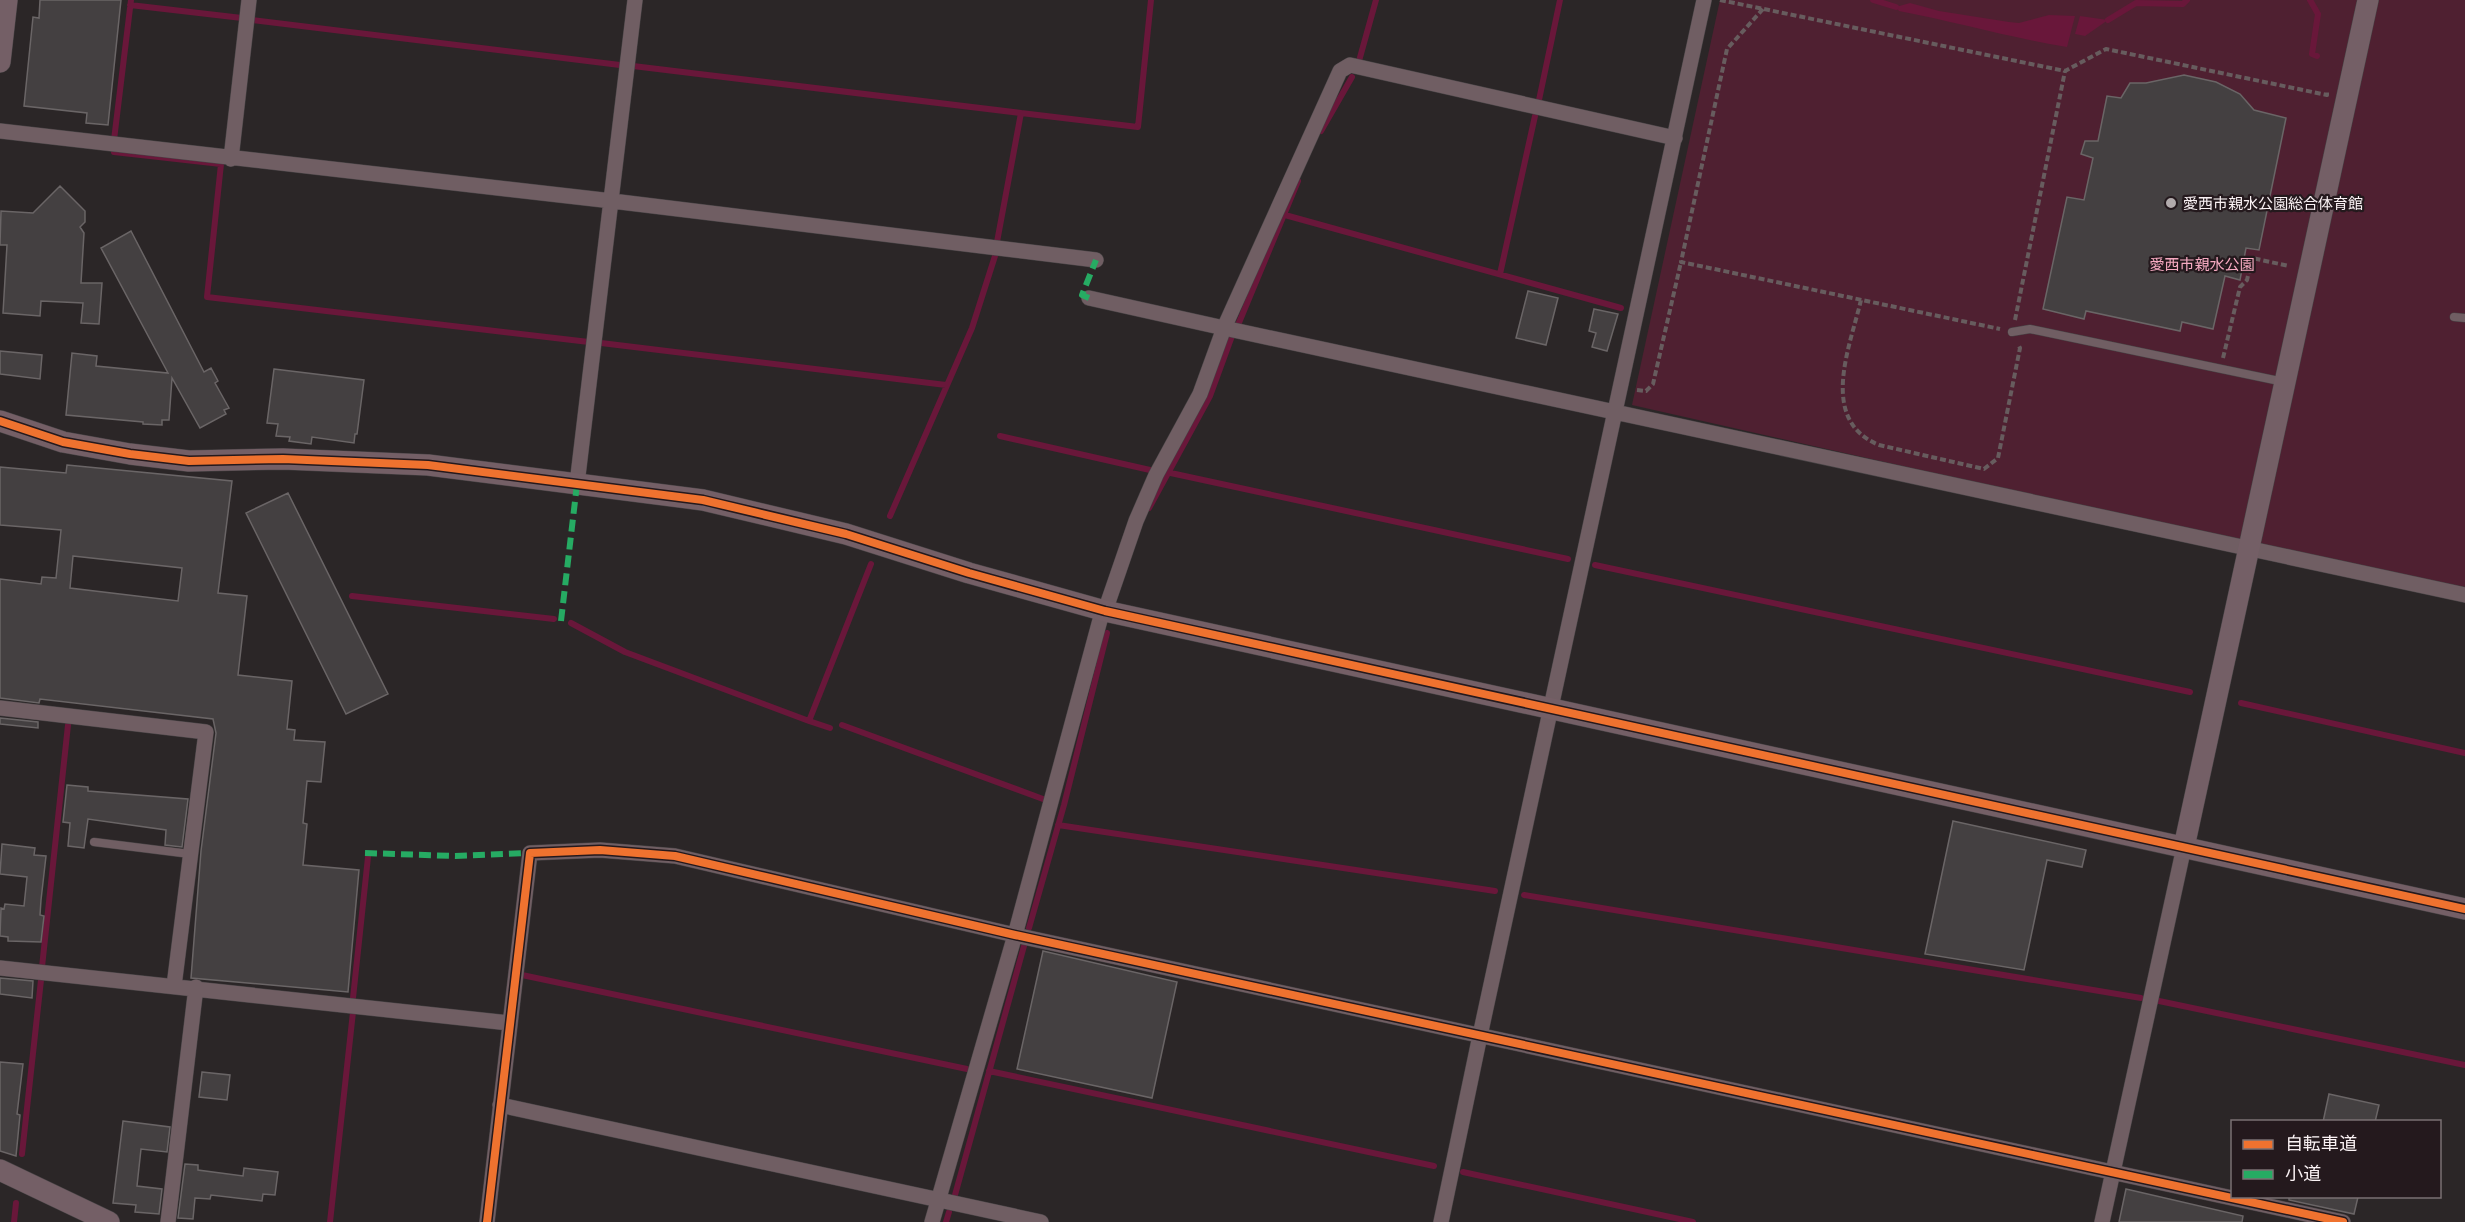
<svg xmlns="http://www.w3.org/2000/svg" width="2465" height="1222" viewBox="0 0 2465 1222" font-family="Lato,'Noto Sans JP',sans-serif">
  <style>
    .green { fill: #4f2031 }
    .water { fill: #69173a }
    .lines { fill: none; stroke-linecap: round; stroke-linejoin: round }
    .stream { stroke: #69173a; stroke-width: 6 }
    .building { fill: #444041; stroke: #6a6566; stroke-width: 1.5; fill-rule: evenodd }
    .lane-casing { stroke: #474345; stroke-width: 9 }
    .street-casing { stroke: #474345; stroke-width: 16 }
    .secondary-casing { stroke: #474345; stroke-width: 22 }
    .path { stroke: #675c5e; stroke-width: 4; stroke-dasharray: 6 3; stroke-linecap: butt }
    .lane { stroke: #705e63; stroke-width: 8 }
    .street { stroke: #705e63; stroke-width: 15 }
    .secondary { stroke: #745f66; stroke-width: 21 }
    .quiet { stroke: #26ab63; stroke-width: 6; stroke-dasharray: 12 6; stroke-linecap: butt }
    .cycleway-casing { stroke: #24191d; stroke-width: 11 }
    .cycleway { stroke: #ef722f; stroke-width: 8 }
    .poi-dot { fill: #b2abac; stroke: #24191d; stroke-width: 2 }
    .labels { text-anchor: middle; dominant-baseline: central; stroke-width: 4.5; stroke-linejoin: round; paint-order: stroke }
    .poi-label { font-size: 15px; fill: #faf2f4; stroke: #24191d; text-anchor: start }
    .park-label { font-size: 15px; fill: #f6aac1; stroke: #24191d }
  </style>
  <rect width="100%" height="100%" fill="#2b2627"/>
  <path class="green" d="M1720 0H2465V587L2221 538 1632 405Z"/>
  <path class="water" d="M1910 3 1939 11 2009 22 2019 23 2049 15 2075 16 2067 47C2012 38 1956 22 1899 11L1896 7Z
    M2080 16 2108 20 2085 36 2075 34Z"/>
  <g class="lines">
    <path class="stream" d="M1873 0 1896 7
      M2310 0 2318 14 2312 54 2317 56
      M130 5 242 18
      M252 20 620 65
      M2108 20 2136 3 2183 4 2187 0
      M1359 61 1376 0
      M633 66 1021 113
      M1539 100 1560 0
      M1321 131 1352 77
      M114 140 131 0
      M114 152 221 164 207 297 589 342
      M1285 215 1621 308
      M997 242 1021 113 1138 127 1151 0
      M1500 274 1535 116
      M1238 325 1298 181
      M601 343 946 385
      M1000 436 1150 470
      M1166 472 1568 559
      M1149 508 1210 396 1232 336
      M890 516 972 328 995 256
      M1595 565 2190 692
      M352 596 554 619
      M571 623 625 652 809 721
      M2241 703 2465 753
      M842 725 1043 799
      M830 728 809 721 871 564
      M1058 825 1495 891
      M1524 895 2141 998
      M1029 928 1064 805 1107 633
      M42 967 68 725
      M522 975 967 1069
      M353 998 368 857
      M2159 1001 2465 1065
      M989 1071 1434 1166
      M22 1154 41 980
      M1463 1172 1693 1222
      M955 1195 1024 946
      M14 1222 16 1203
      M330 1222 353 1012
      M946 1222 949 1212"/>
  </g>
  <path class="building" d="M40 0H121L108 125 86 123 87 113 24 106 33 17 39 18Z
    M2184 75 2216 82 2240 94 2254 110 2286 118 2259 250 2246 248 2240 280 2225 276 2213 329 2182 322 2180 331 2086 311 2084 319 2043 309 2067 197 2084 200 2093 158 2081 154 2085 141H2098L2107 96 2121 98 2130 83H2146Z
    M60 186 85 211V222L80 227 84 233 81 283H102L99 324 81 323 83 303 41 301 40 316 3 313 7 245H0L1 211 33 213Z
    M131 231 204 372 211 368 218 381 215 383 229 408 224 410 226 414 200 428 172 378 169 420H162V425L143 424V422L66 415 72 353 97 356 96 366 168 373 101 248Z
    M1528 291 1558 298 1546 345 1516 338Z
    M1594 309 1618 314 1607 351 1592 347 1596 333 1589 331Z
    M0 351 42 355 40 379 0 374Z
    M274 369 364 380 357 434H355L354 443 312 437 311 444 289 441 290 437 276 436 278 424 267 423Z
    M67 465 232 481 218 593 247 596 238 675 292 681 287 729 295 730 294 740 325 742 321 782 307 781 303 823 307 824 303 865 359 870 348 992 191 978 201 851 216 733 213 719 40 699 39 703 0 698V579L41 584 42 577 56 578 61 530 0 525V467L66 473ZM73 556 182 568 178 601 70 588Z
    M288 493 388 694 346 714 246 513Z
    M0 718 38 722V728L0 724Z
    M67 785 88 787V791L188 799 182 847 165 845 166 830 88 819 84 848 68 846 70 823 63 822Z
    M1953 821 2086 850 2082 867 2047 860 2024 970 1925 954Z
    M2 844 35 848 34 855 46 856 41 900 40 915 44 916 41 942 8 941V937L0 936 1 908 4 909 5 904 24 906 27 877 0 874Z
    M1043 951 1177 982 1152 1098 1017 1069Z
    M0 978 33 981 32 998 0 994Z
    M0 1062 23 1064 17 1114 20 1115 16 1156 0 1151Z
    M202 1072 230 1075 227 1100 199 1097Z
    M2329 1094 2379 1105 2375 1122H2323Z
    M123 1121 170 1127 167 1152 141 1149 137 1186 162 1189 159 1214 135 1212 136 1205 113 1203Z
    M185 1164 198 1165V1170L243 1176 244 1168 278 1172 275 1195 263 1194 262 1201 211 1195 210 1199 195 1198 193 1219 178 1218Z
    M2126 1189 2243 1216 2242 1222H2119Z
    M2289 1197H2358L2354 1214 2289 1200Z"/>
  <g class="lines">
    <g class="lane-casing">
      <path id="lane" d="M2454 317 2465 318
        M2012 332 2030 329 2284 382
        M94 842 190 854"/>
    </g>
    <g class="street-casing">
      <path id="street" d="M0 131 612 201 1096 260
        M1675 138 1350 65 1340 71 1224 328 2465 595
        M231 159 249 0
        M577 484 635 0
        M0 708 206 732 174 986
        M0 968 509 1023
        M500 1105 1041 1222
        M168 1222 196 987
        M487 1222 530 853 600 850 675 856 1015 935 2343 1222
        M932 1222 1015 935 1100 620 1105 611 1136 521 1156 475 1200 394 1224 328 1089 298
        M1441 1222C1525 814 1618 408 1704 0
        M2102 1222 2184 847"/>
    </g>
    <g class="secondary-casing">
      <path id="secondary" d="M0 62 7 0
        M0 421 63 442 130 454 189 461 283 459 428 465 703 500 846 534 969 573 1105 611 2465 909
        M2184 847 2368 0
        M0 1170 109 1222"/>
    </g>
    <path class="path" d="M1720 0 2065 71 2106 49 2327 95V92
      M1763 9 1727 49 1681 262 2000 329
      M1861 300C1850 347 1818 420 1879 445L1984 469 1998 458 2020 348 2018 344
      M2015 320 2065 71
      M2223 358 2240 287 2247 280 2252 258 2289 266
      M1637 390 1646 391 1653 384 1681 262"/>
    <use href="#lane" class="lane"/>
    <use href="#street" class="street"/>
    <use href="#secondary" class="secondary"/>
    <path class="quiet" d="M1089 298 1082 295 1096 260
      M561 621 577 484
      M365 853 455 856 530 853"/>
    <g class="cycleway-casing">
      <path id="cycleway" d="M0 421 63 442 130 454 189 461 283 459 428 465 703 500 846 534 969 573 1105 611 2465 909
        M487 1222 530 853 600 850 675 856 1015 935 2343 1222"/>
    </g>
    <use href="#cycleway" class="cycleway"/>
  </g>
  <circle class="poi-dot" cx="2171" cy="203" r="6"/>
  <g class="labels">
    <g class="poi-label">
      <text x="2183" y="203">愛西市親水公園総合体育館</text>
    </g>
    <g class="park-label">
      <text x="2202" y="264">愛西市親水公園</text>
    </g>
  </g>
  <rect x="2231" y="1120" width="210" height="78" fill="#24191d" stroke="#7a7073" stroke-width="1.5"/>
  <rect x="2243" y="1140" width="30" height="9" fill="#ef722f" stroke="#7a7073" stroke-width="1.5"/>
  <text x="2285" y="1150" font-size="18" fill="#faf2f4">自転車道</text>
  <rect x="2243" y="1170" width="30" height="9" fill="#26ab63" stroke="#7a7073" stroke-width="1.5"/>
  <text x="2285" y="1180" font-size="18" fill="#faf2f4">小道</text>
</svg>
